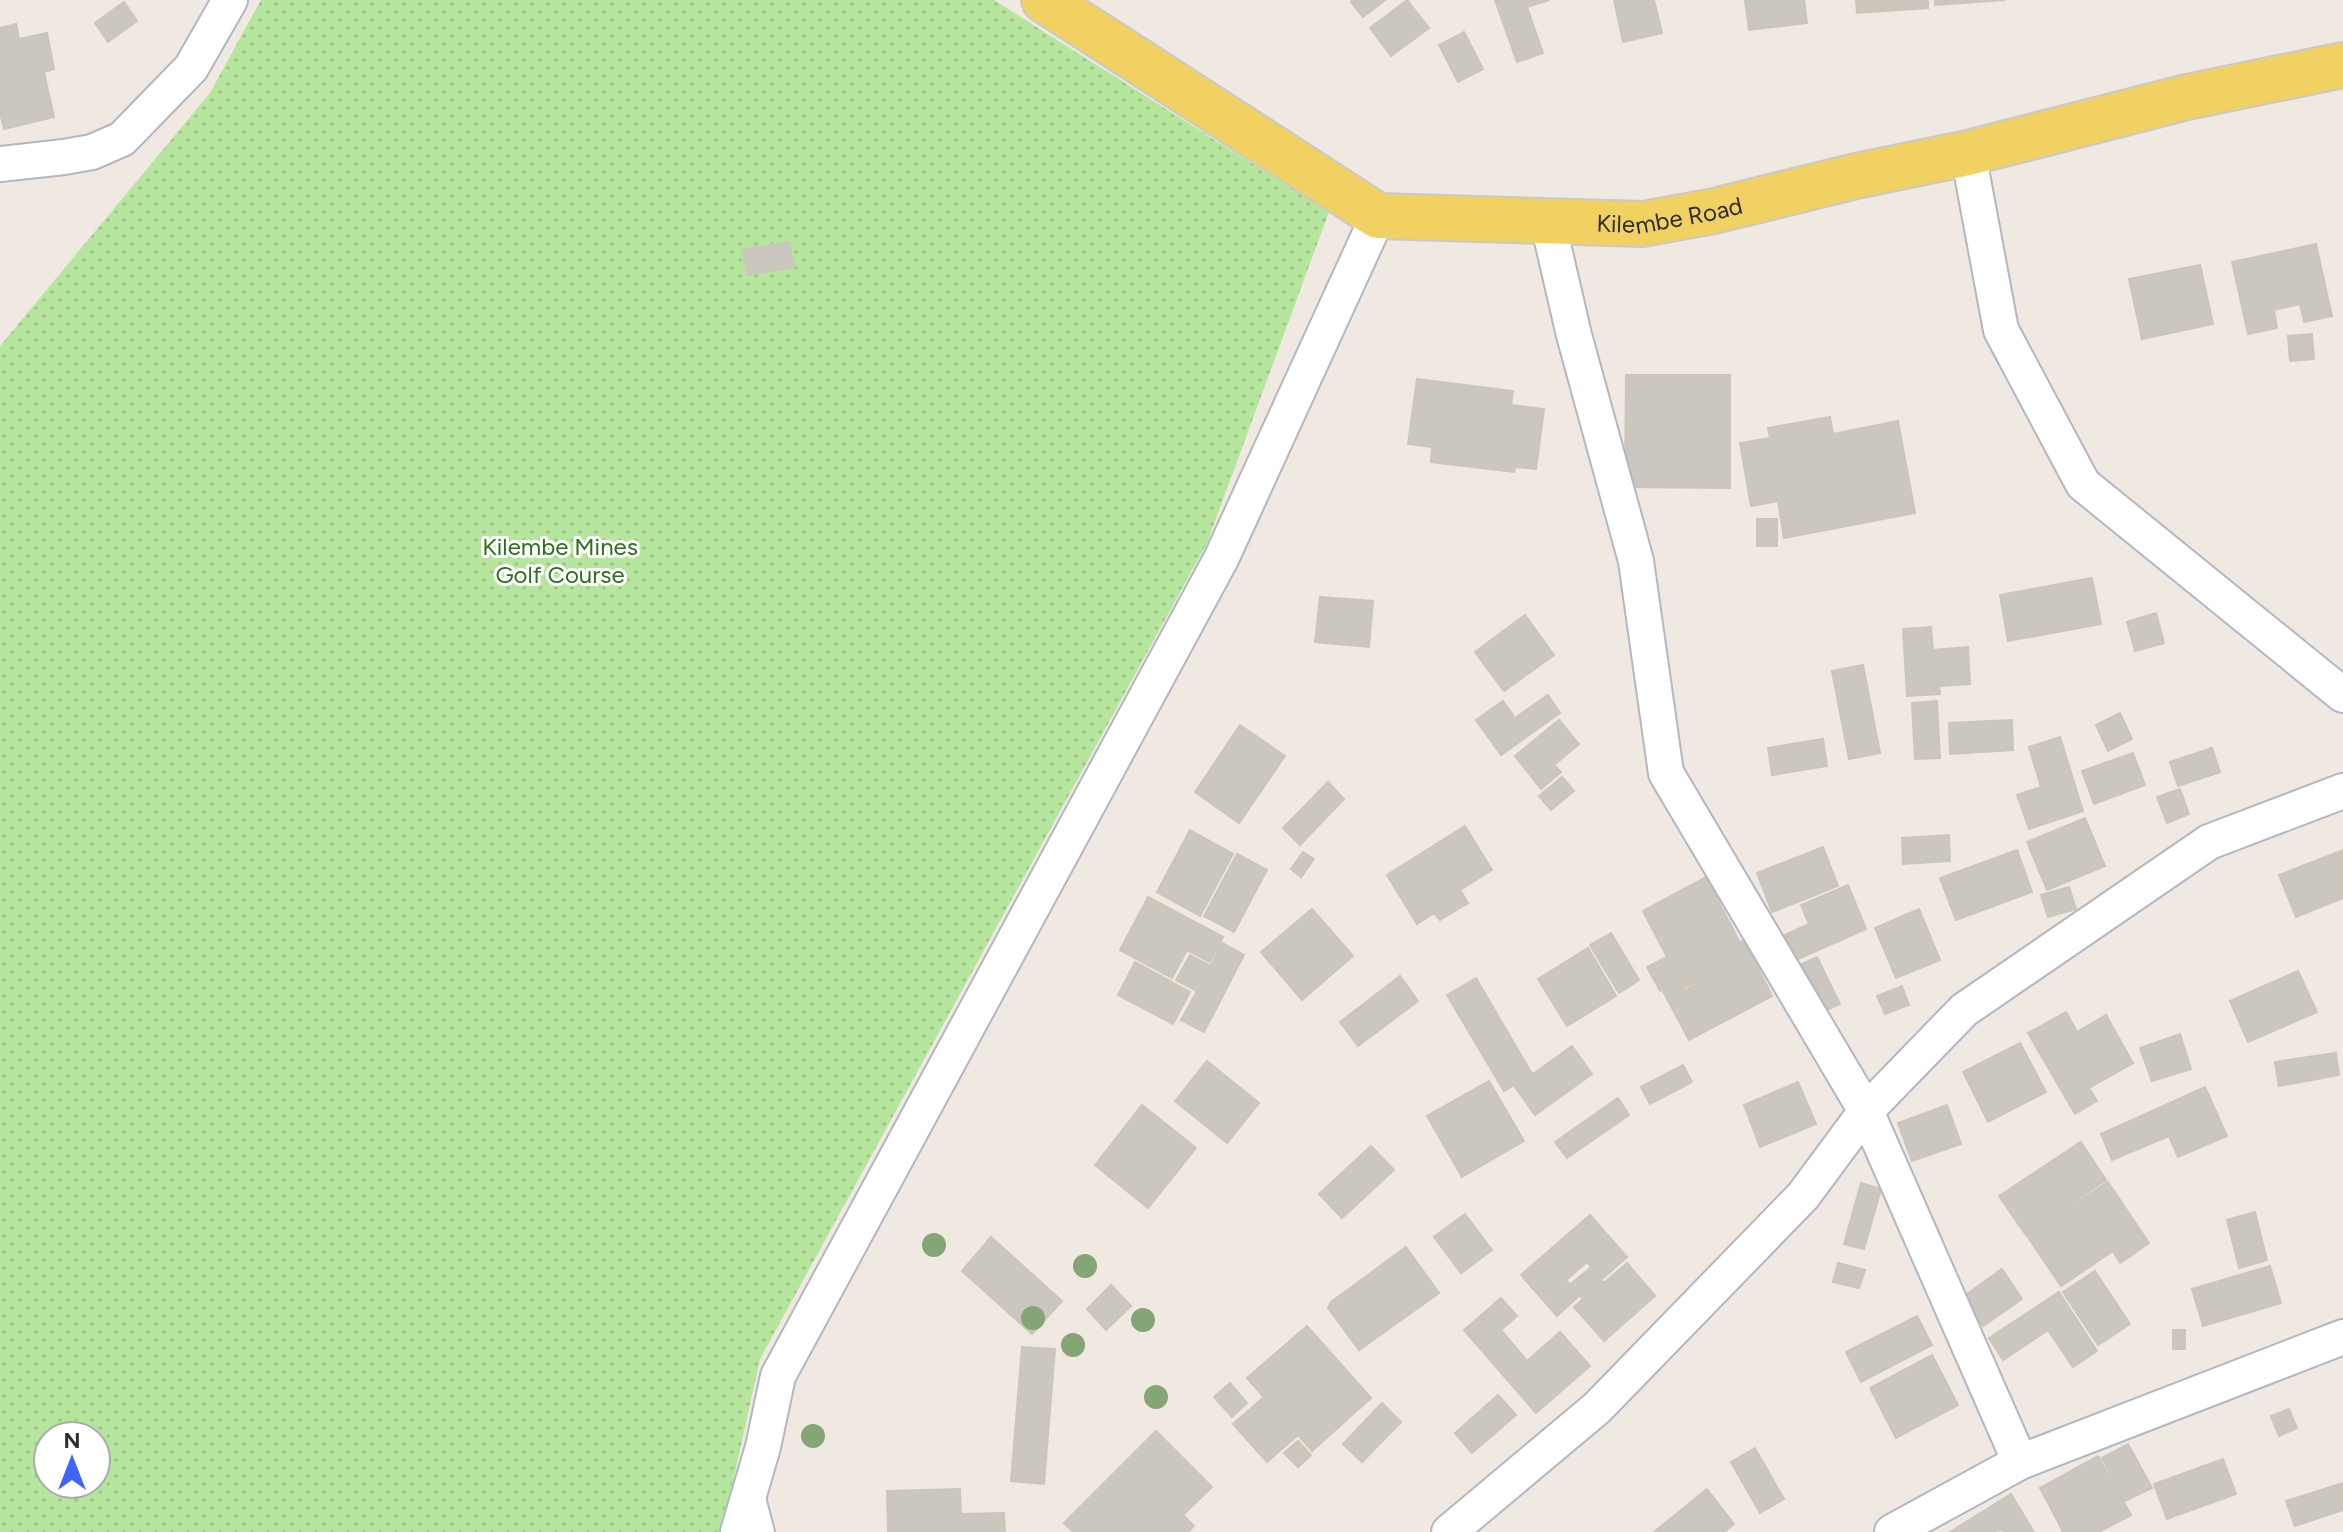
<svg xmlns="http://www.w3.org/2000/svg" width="2343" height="1532" viewBox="0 0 2343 1532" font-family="Figtree,sans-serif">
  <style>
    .park { fill: url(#park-dots); fill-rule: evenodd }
    .building { fill: #cbc7bf; stroke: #cbc5ba; stroke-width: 2 }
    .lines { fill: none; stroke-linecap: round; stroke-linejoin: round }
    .service-casing { stroke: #b4b7c1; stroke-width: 22 }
    .minor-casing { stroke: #b4b7c1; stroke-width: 38 }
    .primary-casing { stroke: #c9c9c9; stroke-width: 48 }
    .service { stroke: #fff; stroke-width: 18 }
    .minor { stroke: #fff; stroke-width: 34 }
    .primary { stroke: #f2d163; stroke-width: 44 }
    .tree { fill: #84a574 }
    .labels { text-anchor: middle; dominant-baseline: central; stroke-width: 6; stroke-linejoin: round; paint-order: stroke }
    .street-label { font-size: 24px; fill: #2e2e2e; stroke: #fff }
    .park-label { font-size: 24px; fill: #2c6e1b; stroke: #fff }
  </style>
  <defs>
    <pattern id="park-dots" width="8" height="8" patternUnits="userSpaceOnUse" patternTransform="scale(2)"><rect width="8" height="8" fill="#b6e59e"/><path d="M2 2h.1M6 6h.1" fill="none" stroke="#9dc588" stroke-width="1.8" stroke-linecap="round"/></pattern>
  </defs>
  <rect width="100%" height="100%" fill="#efe9e1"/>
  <path class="park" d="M261 0H994L1329 212 1207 543 760 1359 722 1532H0V346L210 93ZM48 1436H96V1484H48Z"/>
  <path class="building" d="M1353 0H1385L1363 17 1351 2Z
    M1407 0 1429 28 1391 56 1370 28Z
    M1495 0H1549L1527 7 1543 53 1517 62Z
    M1614 0H1654L1662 33 1623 42Z
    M1745 0H1804L1807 23 1749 30Z
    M1856 0H1928V8L1857 13Z
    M1935 0H2005L1935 5Z
    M124 2 137 21 108 42 95 23Z
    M16 24 19 39 47 33 54 69 44 72 54 117 4 129 0 113V28Z
    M1464 32 1483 69 1458 82 1439 45Z
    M789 242 794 267 747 275 743 250Z
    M2316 244 2332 316 2304 322 2300 304 2274 310 2277 328 2248 334 2232 262Z
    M2200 265 2213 324 2142 339 2129 279Z
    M2312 334 2314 359 2290 361 2288 336Z
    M1626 375H1730V488L1625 487Z
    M1417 379 1513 391 1511 405 1544 409 1536 469 1515 467 1514 472 1431 462 1432 447 1408 444Z
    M1830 417 1833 434 1898 421 1915 513 1784 538 1778 501 1751 506 1740 443 1770 438 1768 428Z
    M1757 519H1777V546H1757Z
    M2092 578 2101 624 2008 641 2000 595Z
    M1320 597 1373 601 1369 647 1315 642Z
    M2156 613 2164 643 2135 651 2127 622Z
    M1525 615 1554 655 1504 691 1475 652Z
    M1931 627 1933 650 1968 647 1970 684 1939 686 1940 694 1907 696 1903 629Z
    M1863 665 1880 753 1849 759 1832 671Z
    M1548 695 1560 713 1501 755 1476 720 1503 701 1515 718Z
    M1937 701 1940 758 1915 759 1912 703Z
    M2120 713 2132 739 2108 751 2096 725Z
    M1559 720 1579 744 1554 765 1561 772 1541 789 1515 756Z
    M2012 720 2013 750 1950 754 1949 723Z
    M1240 725 1285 756 1239 823 1195 792Z
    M2060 737 2083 811 2029 829 2017 795 2041 787 2029 747Z
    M1823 739 1827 766 1772 775 1768 748Z
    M2212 748 2220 772 2178 786 2170 762Z
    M2133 753 2145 785 2094 804 2082 771Z
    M1562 777 1574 791 1551 810 1539 796Z
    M1328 782 1344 799 1300 845 1283 828Z
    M2180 789 2189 814 2167 823 2157 797Z
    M2085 818 2105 866 2047 890 2027 842Z
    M1465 826 1492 870 1460 890 1468 903 1440 920 1434 913 1417 924 1387 875Z
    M1190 830 1233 854 1200 916 1157 892Z
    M1949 835 1950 861 1903 864 1902 838Z
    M1823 847 1838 886 1772 912 1757 873Z
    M2017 850 2032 892 1956 920 1940 878Z
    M2343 850V898L2296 917 2279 875Z
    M1303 852 1314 859 1301 877 1291 869Z
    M1237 854 1267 870 1234 932 1204 916Z
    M1706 877 1739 941 1704 959 1711 974 1684 988 1679 981 1660 991 1647 967 1667 957 1643 911Z
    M1848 885 1866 929 1796 960 1785 935 1809 924 1801 905Z
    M2069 887 2076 909 2048 917 2041 895Z
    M1148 897 1223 937 1210 962 1187 950 1172 978 1120 950Z
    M1312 909 1353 956 1302 1000 1261 952Z
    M1919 909 1940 960 1896 978 1875 928Z
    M1611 933 1639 980 1619 993 1590 945Z
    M1744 940 1772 996 1689 1040 1663 991 1679 982 1684 991 1713 975 1705 959Z
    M1222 943 1244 955 1204 1032 1181 1020 1197 991 1176 980 1190 955 1211 966Z
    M1588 948 1616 996 1567 1026 1538 979Z
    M1817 957 1840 1004 1816 1015 1793 968Z
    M1135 962 1190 992 1173 1024 1118 995Z
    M2298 971 2317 1012 2248 1042 2230 1001Z
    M1400 976 1418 1001 1358 1046 1340 1022Z
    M1476 978 1532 1074 1504 1091 1447 995Z
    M1902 986 1909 1005 1885 1014 1877 996Z
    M2066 1012 2077 1032 2106 1015 2133 1063 2089 1088 2097 1101 2075 1114 2028 1033Z
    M2180 1034 2191 1069 2152 1081 2140 1048Z
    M2020 1043 2046 1092 1988 1122 1963 1072Z
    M1572 1046 1592 1074 1535 1115 1515 1087Z
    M2336 1053 2339 1075 2279 1086 2275 1062Z
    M1207 1061 1259 1103 1227 1143 1175 1101Z
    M1683 1065 1692 1082 1650 1104 1641 1087Z
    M1489 1081 1524 1141 1462 1177 1427 1116Z
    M1798 1082 1816 1124 1760 1147 1744 1105Z
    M2205 1087 2227 1136 2178 1157 2169 1136 2112 1160 2101 1134Z
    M1618 1098 1629 1115 1567 1158 1555 1142Z
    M1142 1105 1196 1148 1148 1208 1095 1165Z
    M1947 1105 1961 1144 1912 1161 1898 1123Z
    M2081 1142 2106 1180 2026 1235 1999 1196Z
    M1371 1146 1394 1170 1342 1218 1319 1194Z
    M2108 1182 2149 1243 2120 1263 2113 1251 2061 1286 2027 1236Z
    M1861 1183 1881 1189 1864 1249 1844 1244Z
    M2255 1212 2267 1260 2239 1268 2227 1220Z
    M1465 1214 1492 1250 1461 1273 1434 1237Z
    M1590 1215 1627 1257 1602 1279 1587 1262 1566 1280 1580 1295 1557 1316 1521 1275Z
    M991 1237 1062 1301 1032 1334 962 1271Z
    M1406 1247 1439 1293 1359 1350 1328 1308 1331 1302Z
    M1627 1263 1655 1296 1604 1341 1574 1307 1583 1299 1571 1284 1590 1268 1604 1283Z
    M1838 1263 1865 1270 1859 1288 1833 1282Z
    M2270 1266 2281 1303 2203 1326 2192 1289Z
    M2002 1269 2022 1299 1983 1326 1963 1297Z
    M2095 1271 2130 1324 2098 1345 2063 1292Z
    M1111 1285 1131 1306 1106 1330 1087 1309Z
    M2059 1292 2097 1351 2073 1367 2048 1330 2003 1360 1989 1338Z
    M1501 1298 1517 1316 1501 1330 1527 1361 1560 1332 1590 1366 1536 1413 1464 1330Z
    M1917 1316 1932 1345 1861 1382 1846 1352Z
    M1307 1326 1371 1398 1312 1451 1298 1435 1267 1462 1233 1424 1264 1397 1247 1378Z
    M2173 1330H2185V1349H2173Z
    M1022 1347 1055 1349 1044 1484 1011 1481Z
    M1932 1355 1958 1405 1896 1438 1870 1388Z
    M1230 1383 1247 1403 1232 1417 1214 1397Z
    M1498 1395 1516 1415 1472 1453 1455 1433Z
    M1382 1403 1401 1422 1362 1462 1343 1444Z
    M2289 1409 2297 1428 2279 1436 2271 1416Z
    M1156 1431 1212 1487 1183 1515 1194 1526 1188 1532H1073L1064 1523Z
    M1298 1441 1311 1455 1298 1467 1284 1453Z
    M2128 1444 2152 1488 2125 1501 2102 1458Z
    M1755 1448 1784 1499 1760 1513 1731 1462Z
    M2098 1456 2117 1490 2058 1522 2040 1488Z
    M2223 1459 2236 1494 2167 1519 2154 1484Z
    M2343 1483V1510L2295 1526 2286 1501Z
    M960 1489 961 1514 1004 1513 1005 1532H888L887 1491Z
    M1707 1489 1734 1524 1724 1532H1654Z
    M2117 1490 2131 1515 2099 1532H2063L2058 1522Z
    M2011 1494 2034 1532H2003L2001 1529 1996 1532H1950Z"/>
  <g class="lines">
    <g class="service-casing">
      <path id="service" d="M755 1494 765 1532"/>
    </g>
    <g class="minor-casing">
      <path id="minor" d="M1968 153 2001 330 2083 484 2343 695
        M0 164 64 157 92 152 122 139 191 68 230 0
        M1548 223 1574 335 1636 561 1666 773 1866 1111 2020 1462
        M738 1532 763 1447 778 1376 1221 559 1378 216
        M1449 1532 1597 1408 1803 1196 1866 1111 1964 1010 2209 842 2343 791
        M1892 1532 2020 1462 2343 1337"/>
    </g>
    <g class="primary-casing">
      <g id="primary">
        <path id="s1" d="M1044 0 1378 216 1643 224 1714 211 1856 176 1968 153 2187 97 2343 65"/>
      </g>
    </g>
    <use href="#service" class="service"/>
    <use href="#minor" class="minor"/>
    <use href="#primary" class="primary"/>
  </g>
  <g class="tree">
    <circle cx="934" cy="1245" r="12"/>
    <circle cx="1085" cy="1266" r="12"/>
    <circle cx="1033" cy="1318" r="12"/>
    <circle cx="1143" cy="1320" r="12"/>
    <circle cx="1073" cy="1345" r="12"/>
    <circle cx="1156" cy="1397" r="12"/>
    <circle cx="813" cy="1436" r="12"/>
  </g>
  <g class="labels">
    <g class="street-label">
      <text stroke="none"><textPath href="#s1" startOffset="690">Kilembe Road</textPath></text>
    </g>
    <g class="park-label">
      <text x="560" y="546">Kilembe Mines<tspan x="560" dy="28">Golf Course</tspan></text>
    </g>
  </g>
  <g transform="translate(72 1460)"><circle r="38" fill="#ffffff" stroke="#ababab" stroke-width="2"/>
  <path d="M0-6L14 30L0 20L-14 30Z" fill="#4264fb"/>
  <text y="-12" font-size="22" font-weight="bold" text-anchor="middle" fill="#2e2e2e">N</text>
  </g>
</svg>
